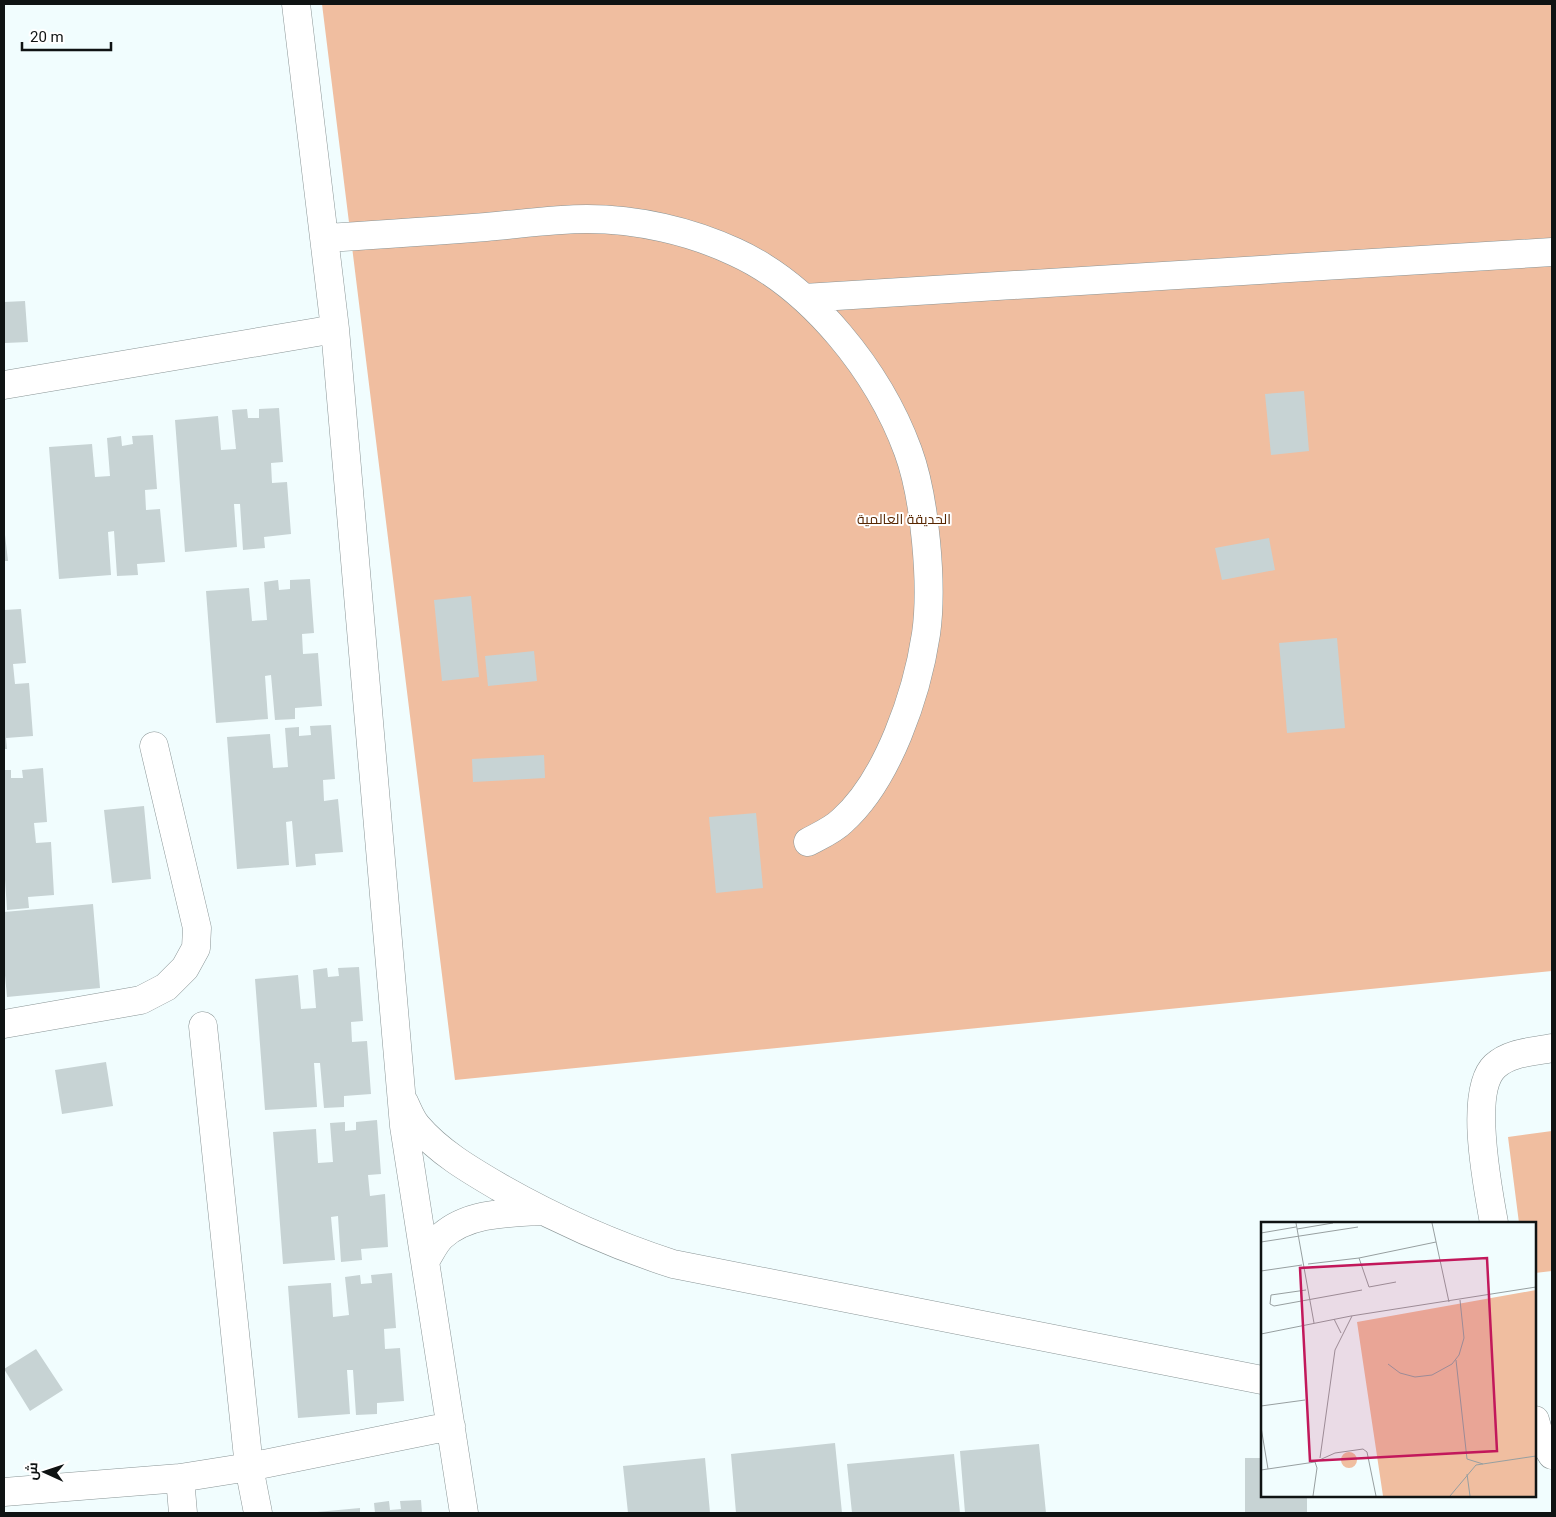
<svg xmlns="http://www.w3.org/2000/svg" width="1556" height="1517" viewBox="0 0 1556 1517" font-family="Roboto,Cairo,sans-serif">
  <style>
    .green { fill: #f0bea0 }
    .building { fill: #c7d3d4 }
    .lines { fill: none; stroke-linecap: round; stroke-linejoin: round }
    .minor-casing { stroke: #8a9596; stroke-width: 29 }
    .minor { stroke: #fff; stroke-width: 28 }
    .labels { text-anchor: middle; dominant-baseline: central; stroke-width: 4; stroke-linejoin: round; paint-order: stroke }
    .park-label { font-size: 14px; fill: #572600; stroke: #fff }
    .inset-road { fill: none; stroke: #979fa0; stroke-width: 1 }
    .view { fill: #c2185b; fill-opacity: 0.15; stroke: #c2185b; stroke-width: 2.5 }
    .inset-edge { fill: none; stroke: #0f1313; stroke-width: 2.5 }
  </style>
  <rect width="100%" height="100%" fill="#f1fdfe"/>
  <path class="green" d="M322 4H1552V971L455 1080Z
    M1552 1131V1271L1535 1273V1223H1519L1508 1137Z"/>
  <path class="building" d="M25 301 28 342 5 343 4 302Z
    M1304 391 1309 451 1271 455 1265 394Z
    M279 408 283 462 271 463 272 483 287 482 291 534 264 537 265 548 243 550 240 504H234L237 547 185 552 175 420 218 416 221 450 236 449 232 410 247 409 248 418H259V409Z
    M153 435 157 489 145 490 146 510 160 509 165 562 137 564 138 575 117 576 114 531 108 532 111 575 59 579 49 447 92 444 95 477 110 476 107 438 121 436 122 446 133 444 132 436Z
    M4 526 8 561H4Z
    M1269 538 1275 570 1222 580 1215 548Z
    M310 579 314 633 302 634 303 654 318 653 322 706 295 708V719L275 720 271 675 265 676 268 719 216 723 206 591 249 588 252 621 267 620 264 582 278 580 279 590 290 589V580Z
    M471 596 479 677 442 681 434 600Z
    M21 609 26 663 13 664 15 684 29 683 33 736 6 738 7 749H4V610Z
    M1337 638 1345 728 1287 733 1279 643Z
    M534 651 537 681 488 686 485 656Z
    M331 725 335 779 323 780 324 801 338 799 343 852 315 854 316 865 296 867 292 821 286 822 289 865 237 869 227 737 270 734 273 768 288 767 285 728 299 727V736L311 735 310 726Z
    M544 755 545 778 473 782 472 759Z
    M43 768 47 822 34 823 36 843 51 842 54 895 28 897 29 908 7 910 4 864V770H11V778H23L22 770Z
    M144 806 151 879 112 883 104 810Z
    M756 813 763 888 716 893 709 817Z
    M93 904 100 988 7 997 4 964V912Z
    M359 967 363 1021 351 1022 352 1042 367 1041 371 1094 344 1096V1107L324 1108 320 1063H314L317 1107 265 1110 255 979 298 975 301 1009 316 1008 313 970 327 968 328 977 339 976 338 968Z
    M106 1062 113 1106 62 1114 55 1070Z
    M377 1120 381 1174 368 1175 370 1196 385 1194 388 1247 361 1249 362 1260 341 1262 338 1216 331 1217 335 1260 283 1264 273 1132 316 1129 318 1163 333 1162 330 1123 345 1122V1131L356 1130V1122Z
    M392 1273 396 1328 384 1329 385 1349 400 1348 404 1401 377 1403V1414L356 1415 353 1370H347L350 1414 298 1418 288 1286 331 1283 333 1317 349 1315 345 1277 360 1275 361 1284 372 1283 371 1275Z
    M36 1349 63 1390 30 1411 4 1369Z
    M835 1443 842 1513H736L731 1454Z
    M1039 1444 1046 1513H965L960 1451Z
    M954 1454 960 1513H852L847 1464Z
    M705 1458 710 1513H628L623 1466Z
    M1245 1458H1262V1496H1307V1513H1245Z
    M421 1500 422 1513H375L374 1503 389 1501 390 1510 401 1509 400 1501Z
    M360 1508V1513H318L317 1512Z"/>
  <g class="lines">
    <g class="minor-casing">
      <path id="minor" d="M296 4 335 329 404 1126 464 1513
        M324 238C378 235 432 231 486 227 520 224 554 219 587 219 637 219 690 231 735 252 812 287 879 372 908 451 925 497 933 585 926 634 917 694 888 780 842 821 833 830 819 836 808 842
        M804 298 1552 252
        M4 385 335 329
        M4 1024 141 1000 166 987 185 968 196 948 197 928 154 746
        M203 1026 249 1467 258 1513
        M404 1102C408 1110 411 1119 417 1126 439 1152 470 1170 499 1187 555 1219 611 1244 673 1264L1262 1380
        M1494 1223C1488 1189 1468 1091 1495 1066 1510 1052 1533 1052 1552 1048
        M425 1261C430 1254 435 1242 442 1236 469 1212 509 1213 542 1211
        M1535 1420 1539 1434 1552 1455
        M180 1478 183 1513
        M4 1492 180 1478 249 1467 451 1426"/>
    </g>
    <use href="#minor" class="minor"/>
  </g>
  <g class="labels">
    <g class="park-label">
      <text x="904" y="519">الحديقة العالمية</text>
    </g>
  </g>
  <g transform="translate(1261 1222)">
    <rect width="275" height="275" fill="#f1fdfe"/>
    <path d="M275 68V274H122L96 100ZM80 238a8 8 0 1 1 16 0a8 8 0 1 1-16 0Z" fill="#f0bea0"/>
    <path class="inset-road" d="M35 1 53 101M171 1 188 80M36 7 72 1M0 11 35 5M0 20 97 5M47 42 98 36M0 49 41 43M135 60 108 65 98 36 175 20M45 68 10 73 9 82 13 84 101 68M73 97 80 111M0 112 90 94 275 65M195 138 206 237 222 242M127 142 139 151 154 155 171 153 191 142 198 133 203 116 199 78M0 184 44 178M0 205 7 247M59 236 74 128 91 94M0 248 54 240 74 231 102 227 106 230 115 274M206 252 209 274M52 274 56 246 54 240M189 274 215 243 275 234"/>
    <path class="view" d="M226 36 236 229 49 239 39 46Z"/>
    <rect width="275" height="275" class="inset-edge"/>
  </g>
  <rect width="1556" height="1517" fill="none" stroke="#0f1313" stroke-width="10"/>
  <g transform="translate(45 1472) rotate(273)" stroke="#ffffff" stroke-width="4" paint-order="stroke">
  <path d="M0-4L9 19L0 12L-9 19Z" fill="#0f1313"/>
  <text y="-8" font-size="14" font-weight="bold" text-anchor="middle" fill="#0f1313">ش</text>
  </g>
  <path d="M22 42v8h89v-8" fill="none" stroke="#0f1313" stroke-width="2.5"/>
  <text x="30" y="42" font-size="15" fill="#0f1313" stroke="#ffffff" stroke-width="4" paint-order="stroke">20 m</text>
</svg>
